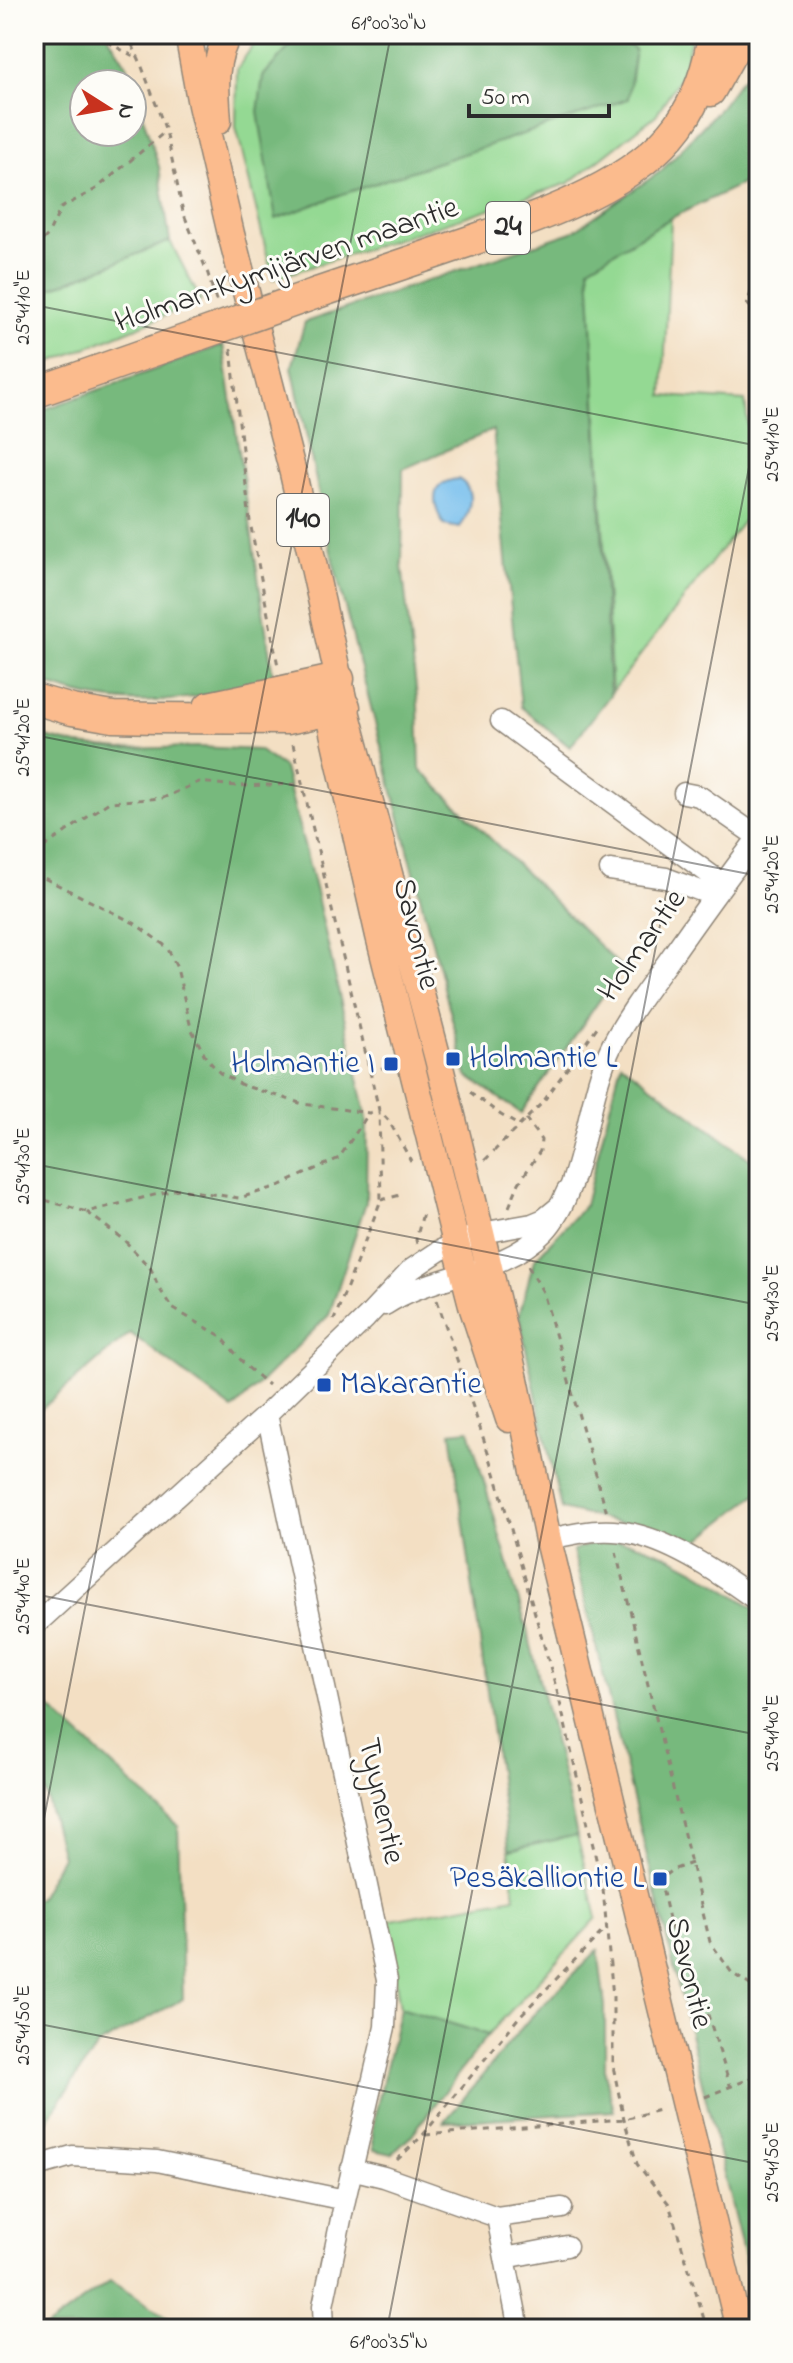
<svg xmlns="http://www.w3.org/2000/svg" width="793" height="2363" viewBox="0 0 793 2363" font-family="'Indie Flower',sans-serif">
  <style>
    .green { fill: #94d993; stroke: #60825f; stroke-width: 2 }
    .forest { fill: #77b97d; stroke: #517254; stroke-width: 2; fill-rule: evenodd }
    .water { fill: #74beed; stroke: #50748c; stroke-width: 2 }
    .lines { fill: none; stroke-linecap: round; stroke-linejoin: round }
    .minor-casing { stroke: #8f8577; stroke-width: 23 }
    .major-casing { stroke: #8f8577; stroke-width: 29 }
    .highway-casing { stroke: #8f8577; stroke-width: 33 }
    .path { stroke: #8f8577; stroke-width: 3; stroke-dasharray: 6 6; stroke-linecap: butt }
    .minor { stroke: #fff; stroke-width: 20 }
    .major { stroke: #fbbb8d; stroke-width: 26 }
    .highway { stroke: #fbbb8d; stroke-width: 30 }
    .highway-bridge-casing { stroke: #8f8577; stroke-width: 33; stroke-linecap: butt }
    .highway-bridge { stroke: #fbbb8d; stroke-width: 30 }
    .ticks { fill: none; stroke: #2b2b2b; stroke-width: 2; stroke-opacity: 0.45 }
    .transit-dot { fill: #1a4fb4; stroke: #fdfcf7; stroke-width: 3 }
    .labels { text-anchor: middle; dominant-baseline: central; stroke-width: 6; stroke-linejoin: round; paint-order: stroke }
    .shield { fill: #fdfcf7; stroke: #6a6a68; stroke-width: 2 }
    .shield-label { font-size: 30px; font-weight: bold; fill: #2b2b2b }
    .street-label { font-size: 32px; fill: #2b2b2b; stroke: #fdfcf7 }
    .transit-label { font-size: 32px; fill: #164399; stroke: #fdfcf7; text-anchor: start }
    .neatline { fill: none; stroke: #2b2b2b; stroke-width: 3 }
    .ticks-label { font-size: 20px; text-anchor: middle; fill: #2b2b2b }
  </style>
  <rect width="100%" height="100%" fill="#fdfcf7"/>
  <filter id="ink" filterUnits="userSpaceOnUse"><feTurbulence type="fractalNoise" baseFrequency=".0125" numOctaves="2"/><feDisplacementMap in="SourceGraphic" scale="16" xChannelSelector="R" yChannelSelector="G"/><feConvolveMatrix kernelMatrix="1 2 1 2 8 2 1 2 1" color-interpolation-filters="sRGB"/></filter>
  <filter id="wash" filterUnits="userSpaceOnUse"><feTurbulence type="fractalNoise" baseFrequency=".006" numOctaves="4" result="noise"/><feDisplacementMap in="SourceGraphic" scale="32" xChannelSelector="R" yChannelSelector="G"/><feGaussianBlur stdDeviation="1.8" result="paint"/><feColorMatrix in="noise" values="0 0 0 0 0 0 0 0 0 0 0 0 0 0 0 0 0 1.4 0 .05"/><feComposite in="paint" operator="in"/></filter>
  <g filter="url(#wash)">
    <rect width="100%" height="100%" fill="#f3dfc3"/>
    <path class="green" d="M265 34H692L683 72 656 115 569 183 273 279 236 127 237 69 259 36Z
      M671 218 663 396 745 401 757 503 612 692 589 267Z
      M170 241 201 301 34 369V295Z
      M577 1835 597 1918 488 2035 400 2008 386 1921 515 1897 509 1850Z"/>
    <path class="forest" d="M34 34H107L126 64 159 167 170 241 34 295ZM132 84V132H84V84Z
      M301 34H608L635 49 628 99 340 195 276 219 258 112 263 76Z
      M759 70V95L741 124 750 180 671 218 589 267 610 695 570 747 521 707 493 430 403 469 402 565 418 706 420 769 622 968 521 1113 467 1076 333 561 292 367 305 322 572 232 661 171 717 111 742 78Z
      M223 345 273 676 268 681C183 702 118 715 34 679V413Z
      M34 734 77 745 121 749 199 747 258 750 284 768 316 892 367 1118 366 1202 329 1315 233 1410 130 1333 34 1415Z
      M621 1063 759 1166V1492L688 1549 654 1531 561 1509 519 1316 534 1260 585 1205Z
      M469 1430 528 1633 577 1835 509 1850 451 1432Z
      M601 1540C611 1541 622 1541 632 1543 678 1555 720 1585 759 1611V2318L573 1551Z
      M34 1693 178 1826 183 1999 97 2046 34 2140V1900L39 1898 62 1856 43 1784 34 1774Z
      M598 1950 605 2006V2073L614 2111 444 2122 529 2019Z
      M400 2008 488 2035 410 2137 392 2154 374 2150 372 2128Z
      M110 2281 187 2329H44Z"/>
    <path class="water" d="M458 479C477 489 470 512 460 528L444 525C432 505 428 482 458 479Z"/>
  </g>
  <g filter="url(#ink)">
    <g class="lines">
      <g class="minor-casing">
        <path id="minor" d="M501 721 723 884
          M684 793 699 796 758 837
          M610 870 666 878 714 896
          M385 1305C433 1273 502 1275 544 1232 585 1189 585 1099 612 1045 627 1016 647 990 666 964 696 921 727 878 759 836
          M267 1414 387 1980 385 2027 345 2200 323 2306 324 2329
          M548 1540C576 1532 606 1527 634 1534 677 1544 723 1576 759 1602
          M34 1626 267 1414 366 1318 412 1269 439 1251 456 1243 481 1233 532 1224 544 1219 560 1206 567 1191
          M34 2167 72 2156 157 2161 345 2200
          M351 2169 384 2177 497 2217 519 2329
          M497 2217 562 2208
          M505 2258 567 2246"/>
      </g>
      <g class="major-casing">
        <path id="major" d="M188 34 201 105 231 234 293 473 345 707 438 1059 481 1233 515 1379 548 1540 739 2329
          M218 121C216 92 212 59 229 34
          M324 693 379 936 456 1243 473 1309 509 1419"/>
      </g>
      <g class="highway-casing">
        <path id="highway" d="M710 91 742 34
          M317 293C363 277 410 262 456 246 529 220 631 190 679 125 698 99 709 65 713 34
          M34 393 199 335
          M34 699 72 710 113 717 156 718 287 719 345 707
          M209 707 339 679"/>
      </g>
      <path class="path" d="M98 34 105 41 139 59
        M127 34 139 59 166 131 183 212 208 274 217 304
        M34 248 48 235 61 208 96 189 166 131
        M759 269 747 304 756 311 759 320
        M231 349 250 522 278 666
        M759 411C753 438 753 462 759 489
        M293 744 379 1110 389 1121 411 1161
        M752 812 759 802
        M34 854 109 802 163 798 199 782 237 786 302 784
        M34 873 134 923 167 947 177 968 191 1028 206 1058 220 1073 242 1085 303 1104 369 1113 379 1110 381 1200 334 1320
        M370 1073 389 1065
        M470 1092 501 1115 520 1126
        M485 1160 543 1102 600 1023
        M34 1197 87 1212 178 1189 239 1198 279 1186 339 1158 369 1113
        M381 1200 404 1194
        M509 1207 519 1183 540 1151 541 1140 526 1119
        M87 1212 125 1241 151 1269 159 1288 172 1308 221 1336 245 1365 268 1385
        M417 1244 416 1240 424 1209
        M528 1266 543 1292 607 1513
        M437 1300 495 1473 559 1698 603 1889 613 1997V2066L624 2119 637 2164 669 2204 707 2329
        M616 1552 710 1942 732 1973 759 1991
        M692 1863 672 1870 660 1879 671 1928 703 1999 731 2088
        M705 2097 759 2075
        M425 2135 624 2119 663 2109
        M397 2160 423 2135 520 2016 606 1928"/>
      <use href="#minor" class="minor"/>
      <use href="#major" class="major"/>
      <use href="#highway" class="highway"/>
      <g class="highway-bridge-casing">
        <path id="highway-bridge" d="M199 335 317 293"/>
      </g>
      <use href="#highway-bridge" class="highway-bridge"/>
    </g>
  </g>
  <path class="ticks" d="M34 305 759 446M34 735 759 876M34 1164 759 1305M34 1594 759 1735M34 1870 391 34M34 2023 759 2164M387 2329 759 416"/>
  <g class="transit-dot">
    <rect x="445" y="1051" width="16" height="16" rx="4"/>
    <rect x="383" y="1056" width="16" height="16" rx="4"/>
    <rect x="316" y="1377" width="16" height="16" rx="4"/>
    <rect x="652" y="1871" width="16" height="16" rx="4"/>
  </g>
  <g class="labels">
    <g class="shield">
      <rect x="486" y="202" width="44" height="52" rx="6"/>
      <rect x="277" y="494" width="52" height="52" rx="6"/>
    </g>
    <g class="shield-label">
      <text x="508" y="228">24</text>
      <text x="303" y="520">140</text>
    </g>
    <g class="street-label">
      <text transform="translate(287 266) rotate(-19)">Holman–Kymijärven maantie</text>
      <text transform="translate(415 934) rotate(76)">Savontie</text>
      <text transform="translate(643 946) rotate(-55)">Holmantie</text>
      <text transform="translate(380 1801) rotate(78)">Tyynentie</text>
      <text transform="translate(688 1973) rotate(76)">Savontie</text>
    </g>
    <g class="transit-label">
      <text x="469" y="1059">Holmantie L</text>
      <text x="375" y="1064" text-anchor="end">Holmantie I</text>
      <text x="340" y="1385">Makarantie</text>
      <text x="644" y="1879" text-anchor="end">Pesäkalliontie L</text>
    </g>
  </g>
  <rect width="793" height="2363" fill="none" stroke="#fdfcf7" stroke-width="88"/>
  <g transform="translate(108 108) rotate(101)"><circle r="38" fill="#fdfcf7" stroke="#a9a8a5" stroke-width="2"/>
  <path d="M0-6L14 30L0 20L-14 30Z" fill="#c8321e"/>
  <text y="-12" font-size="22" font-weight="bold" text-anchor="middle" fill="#2b2b2b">N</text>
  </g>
  <path d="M469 104v12h140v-12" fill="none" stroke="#2b2b2b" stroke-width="4"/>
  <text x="481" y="104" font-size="24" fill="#2b2b2b" stroke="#fdfcf7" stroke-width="6" paint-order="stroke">50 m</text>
  <rect x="44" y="44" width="705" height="2275" class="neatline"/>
  <g class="ticks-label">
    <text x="389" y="29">61°00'30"N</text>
    <text transform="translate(22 307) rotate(-90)" y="7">25°41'10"E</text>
    <text transform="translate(771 444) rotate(-90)" y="7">25°41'10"E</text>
    <text transform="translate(22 737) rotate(-90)" y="7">25°41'20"E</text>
    <text transform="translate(771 874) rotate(-90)" y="7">25°41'20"E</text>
    <text transform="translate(22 1166) rotate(-90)" y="7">25°41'30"E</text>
    <text transform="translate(771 1303) rotate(-90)" y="7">25°41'30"E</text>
    <text transform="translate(22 1596) rotate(-90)" y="7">25°41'40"E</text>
    <text transform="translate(771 1733) rotate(-90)" y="7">25°41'40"E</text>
    <text transform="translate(22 2025) rotate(-90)" y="7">25°41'50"E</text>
    <text transform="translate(771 2162) rotate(-90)" y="7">25°41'50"E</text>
    <text x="389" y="2348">61°00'35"N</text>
  </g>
</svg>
